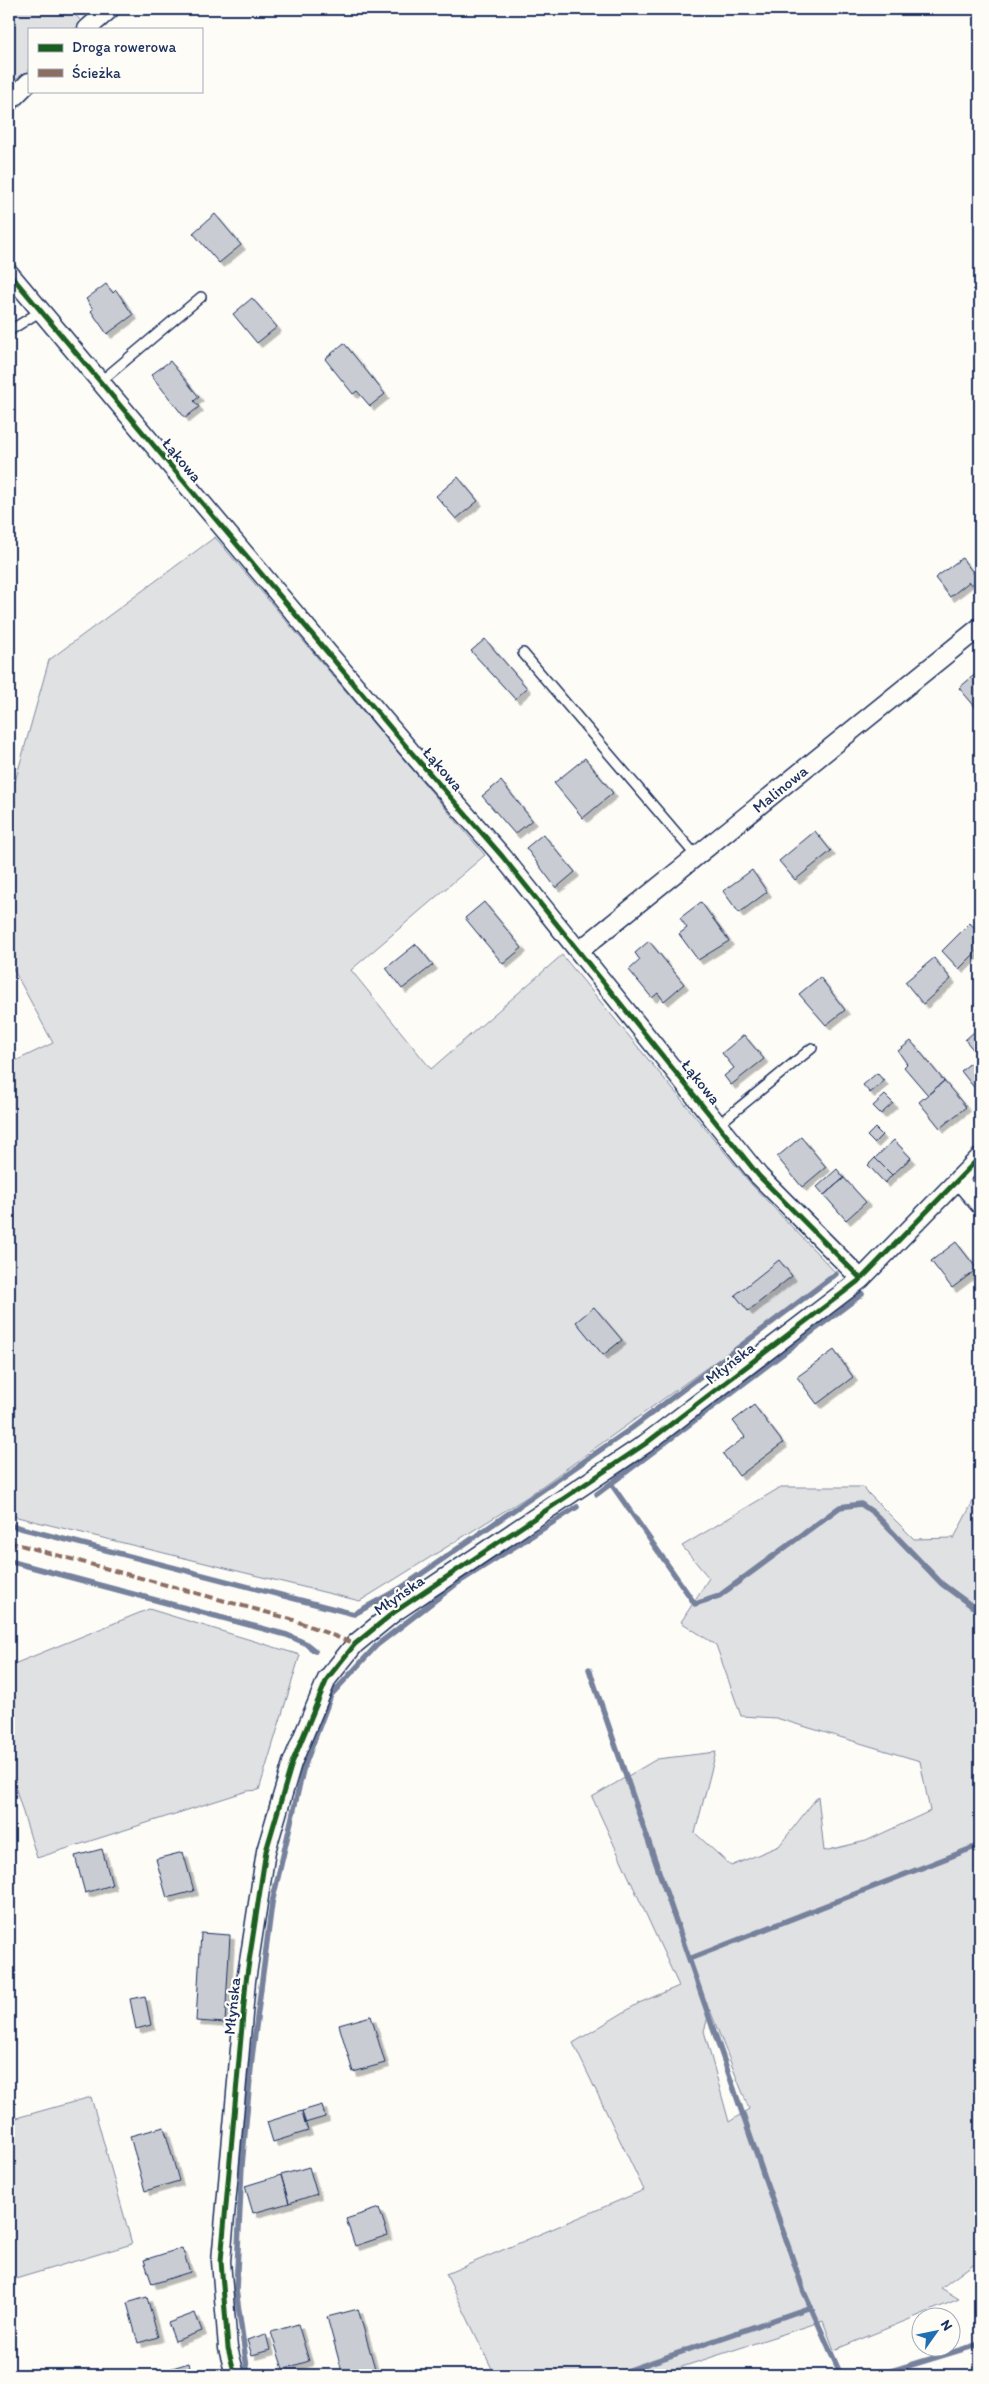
<svg xmlns="http://www.w3.org/2000/svg" width="989" height="2384" viewBox="0 0 989 2384" font-family="Itim,sans-serif">
  <style>
    .green { fill: #e0e1e3; stroke: #7e88a0; fill-rule: evenodd }
    .lines { fill: none; stroke-linecap: round; stroke-linejoin: round }
    .stream { stroke: #76819c; stroke-width: 5.5 }
    .building { fill: #c9ccd3; stroke: #1b2f5e; filter: url(#shadow) }
    .lane-casing { stroke: #1b2f5e; stroke-width: 12 }
    .street-casing { stroke: #1b2f5e; stroke-width: 21 }
    .lane { stroke: #fdfcf7; stroke-width: 9 }
    .street { stroke: #fdfcf7; stroke-width: 18 }
    .quiet { stroke: #8d6e63; stroke-width: 4; stroke-dasharray: 8 4; stroke-linecap: butt }
    .cycleway-casing { stroke: #fdfcf7; stroke-width: 8 }
    .cycleway { stroke: #1b5e20; stroke-width: 5 }
    .labels { text-anchor: middle; dominant-baseline: central; stroke-width: 4.5; stroke-linejoin: round; paint-order: stroke }
    .street-label { font-size: 16px; fill: #1b2f5e; stroke: #fdfcf7 }
  </style>
  <defs>
    <filter id="shadow"><feDropShadow dx="4.5" dy="4.5" stdDeviation="0" flood-color="#0004"/></filter>
  </defs>
  <rect width="100%" height="100%" fill="#fdfcf7"/>
  <filter id="ink" filterUnits="userSpaceOnUse"><feTurbulence type="fractalNoise" baseFrequency=".02" numOctaves="2"/><feDisplacementMap in="SourceGraphic" scale="10" xChannelSelector="R" yChannelSelector="G"/><feConvolveMatrix kernelMatrix="1 2 1 2 8 2 1 2 1" color-interpolation-filters="sRGB"/></filter>
  <g filter="url(#ink)">
    <path class="green" d="M9 9H70L82 22 75 29H29V72L9 90Z
      M215 537 485 855 351 970 431 1069 562 955 752 1185 837 1274 527 1497 360 1601 9 1515V1064L53 1043 9 961V803L49 660Z
      M781 1487H862L914 1539 954 1538 980 1488V2259L941 2288 959 2299 834 2350 823 2321 657 2375H495L446 2274 644 2190 573 2043 639 2003 679 1986 592 1797 657 1759 716 1752 695 1833 731 1866 779 1846 818 1796 824 1851 866 1841 930 1811 920 1761 776 1718 741 1716 716 1645 681 1622 709 1578 682 1546ZM710 2010 749 2109 729 2122 704 2031Z
      M149 1609 300 1655 259 1790 247 1791 37 1858 9 1767V1666Z
      M91 2097 132 2244 9 2281V2120Z"/>
    <g class="lines">
      <path class="stream" d="M612 1485 695 1604 719 1596 840 1507 861 1504 874 1513 942 1584 980 1612
        M597 1494 862 1294
        M9 1525 354 1614 401 1588 632 1428 836 1274
        M9 1561 287 1635 305 1643 315 1651
        M589 1669 804 2292 841 2375
        M689 1959 980 1845
        M248 2375 236 2290 242 2165 252 2057 272 1903 303 1770 331 1695 377 1645 456 1584 577 1507
        M615 2375 811 2307
        M878 2375 980 2344"/>
    </g>
    <path class="building" d="M215 214 241 245 219 263 193 233Z
      M106 284 113 293 116 290 133 315 107 334 91 311 93 309 86 299Z
      M252 298 277 327 257 343 233 314Z
      M344 343 385 394 370 406 357 391 353 394 325 359Z
      M170 361 199 397 194 401 199 407 185 418 151 375Z
      M458 477 478 501 456 519 436 496Z
      M962 558 978 579 971 585 969 582 950 597 935 578Z
      M485 639 527 688 515 699 471 651Z
      M980 670V708L978 710 959 688Z
      M585 758 613 793 583 818 554 783Z
      M501 781 532 820 515 834 482 796Z
      M815 831 831 851 795 880 779 861Z
      M543 834 575 872 556 888 526 848Z
      M752 870 767 892 739 913 723 891Z
      M484 902 522 948 503 964 465 918Z
      M701 902 729 941 698 960 679 934 687 928 680 918Z
      M970 923 980 934V948L959 969 942 951Z
      M649 941 684 984 664 1001 658 993 652 998 629 970 640 960 635 953Z
      M416 944 433 965 402 989 386 968Z
      M934 958 951 979 923 1004 905 982Z
      M820 977 845 1010 826 1025 799 994Z
      M974 1032 980 1040V1053L978 1055 965 1040Z
      M744 1035 764 1059 731 1085 724 1076 734 1068 722 1053Z
      M911 1041 944 1081 928 1095 904 1067 907 1064 898 1051Z
      M980 1055V1095L961 1071Z
      M877 1073 884 1081 870 1093 863 1085Z
      M944 1081 966 1107 940 1128 919 1102Z
      M885 1095 893 1103 881 1114 873 1106Z
      M875 1128 882 1135 874 1143 867 1136Z
      M801 1137 826 1167 802 1187 777 1157Z
      M894 1140 911 1158 892 1175 875 1158Z
      M875 1158 892 1175 885 1183 868 1165Z
      M837 1169 844 1178 824 1195 817 1187Z
      M844 1178 866 1202 846 1220 824 1195Z
      M956 1242 977 1269 952 1288 931 1261Z
      M779 1260 792 1276 748 1311 735 1295Z
      M594 1307 622 1340 603 1355 576 1322Z
      M834 1350 853 1377 817 1404 797 1377Z
      M754 1405 783 1443 739 1476 723 1454 745 1437 733 1421Z
      M102 1849 112 1885 85 1893 75 1856Z
      M183 1852 194 1891 167 1898 156 1859Z
      M201 1933 230 1935 225 2023 196 2021Z
      M145 1996 151 2025 136 2029 130 1999Z
      M371 2016 385 2063 353 2072 339 2025Z
      M322 2105 325 2117 305 2123 302 2111Z
      M302 2111 308 2131 273 2142 267 2122Z
      M164 2127 179 2181 145 2191 130 2136Z
      M309 2167 317 2194 289 2203 281 2175Z
      M281 2175 289 2203 253 2213 245 2186Z
      M379 2208 388 2235 355 2246 346 2219Z
      M182 2248 190 2272 152 2284 144 2260Z
      M147 2297 158 2337 138 2343 127 2303Z
      M358 2309 376 2372 364 2375H343L327 2317Z
      M195 2313 202 2331 175 2341 168 2323Z
      M298 2324 309 2361 283 2369 271 2332Z
      M266 2334 270 2350 252 2355 247 2340Z
      M189 2363 192 2375H149Z"/>
    <g class="lines">
      <g class="lane-casing">
        <path id="lane" d="M9 331 41 311
          M100 382 201 297
          M523 653 697 857
          M719 1124 812 1048"/>
      </g>
      <g class="street-casing">
        <path id="street" d="M87 29 110 9
          M9 102 29 82
          M9 273 411 752 502 856 759 1176 861 1279
          M579 951 980 627
          M958 1179 980 1205
          M235 2375 228 2348 221 2261 246 1981 266 1851 292 1763 327 1679 355 1644 393 1613 645 1444 861 1279 980 1157"/>
      </g>
      <use href="#lane" class="lane"/>
      <use href="#street" class="street"/>
      <path class="quiet" d="M9 1542 291 1619 355 1644
        M976 2313 980 2315"/>
      <g class="cycleway-casing">
        <path id="cycleway" d="M9 273 411 752 502 856 759 1176 861 1279
          M235 2375 228 2348 221 2261 246 1981 266 1851 292 1763 327 1679 355 1644 393 1613 645 1444 861 1279 980 1157"/>
      </g>
      <use href="#cycleway" class="cycleway"/>
    </g>
  </g>
  <g class="labels">
    <g class="street-label">
      <text transform="translate(182 460) rotate(50)">Łąkowa</text>
      <text transform="translate(443 769) rotate(49)">Łąkowa</text>
      <text transform="translate(780 789) rotate(-39)">Malinowa</text>
      <text transform="translate(701 1082) rotate(51)">Łąkowa</text>
      <text transform="translate(730 1363) rotate(-38)">Młyńska</text>
      <text transform="translate(399 1595) rotate(-35)">Młyńska</text>
      <text transform="translate(232 2006) rotate(-84)">Młyńska</text>
    </g>
  </g>
  <rect width="989" height="2384" fill="none" stroke="#fdfcf7" stroke-width="30"/>
  <rect x="15" y="15" width="959" height="2354" fill="none" stroke="#1b2f5e" stroke-width="2" filter="url(#ink)"/>
  <rect x="28" y="28" width="175" height="65" fill="#fdfcf7" stroke="#a3aaba"/>
  <rect x="38" y="44" width="25" height="8" fill="#1b5e20" stroke="#a3aaba"/>
  <text x="72" y="52" font-size="15" fill="#1b2f5e">Droga rowerowa</text>
  <rect x="38" y="69" width="25" height="8" fill="#8d6e63" stroke="#a3aaba"/>
  <text x="72" y="78" font-size="15" fill="#1b2f5e">Ścieżka</text>
  <g transform="translate(936 2332) rotate(57)"><circle r="24" fill="#fdfcf7" stroke="#a3aaba"/>
  <path d="M0-4L9 19L0 12L-9 19Z" fill="#1f6fb2"/>
  <text y="-8" font-size="14" font-weight="bold" text-anchor="middle" fill="#1b2f5e">N</text>
  </g>
</svg>
